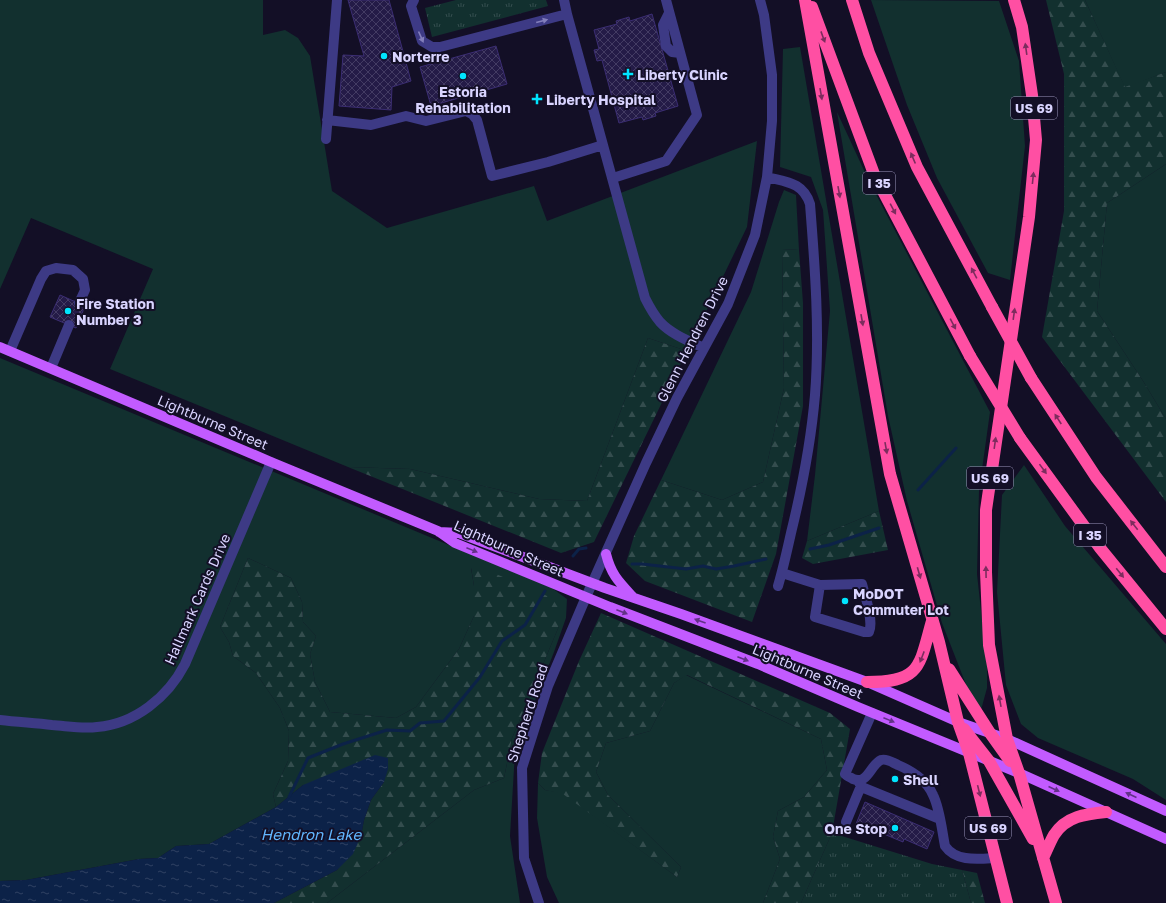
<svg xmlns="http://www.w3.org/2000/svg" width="1166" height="903" viewBox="0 0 1166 903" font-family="'Golos Text',sans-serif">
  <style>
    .grass { fill: #12302f }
    .forest { fill: url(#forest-firs) }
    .park { fill: url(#park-tufts) }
    .water { fill: url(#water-ripples) }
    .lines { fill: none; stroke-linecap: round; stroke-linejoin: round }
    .stream { stroke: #0c2248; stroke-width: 3 }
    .building { fill: url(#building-cross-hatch); stroke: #3b2d73 }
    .minor { stroke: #3d3a85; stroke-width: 10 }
    .major { stroke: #c25bff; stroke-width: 10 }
    .highway { stroke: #ff4fa3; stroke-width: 12 }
    .highway-bridge { stroke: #ff4fa3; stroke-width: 12 }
    .oneway { fill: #837fbc }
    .oneway2 { fill: #7d2c5e }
    .oneway3 { fill: #623188 }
    .poi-dot { fill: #00e5ff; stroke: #130f26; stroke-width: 1.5 }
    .labels { text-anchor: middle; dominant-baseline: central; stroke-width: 4; stroke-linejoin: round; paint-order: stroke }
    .shield { fill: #130f26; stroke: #9e99be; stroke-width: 1 }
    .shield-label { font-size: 13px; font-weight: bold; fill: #d9d4ff }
    .poi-label { font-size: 14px; font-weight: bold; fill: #d9d4ff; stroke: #130f26; text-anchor: start }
    .street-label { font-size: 14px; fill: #d9d4ff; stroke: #130f26 }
    .water-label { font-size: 15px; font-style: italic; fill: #62b6ff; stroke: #130f26 }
  </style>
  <defs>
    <pattern id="forest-firs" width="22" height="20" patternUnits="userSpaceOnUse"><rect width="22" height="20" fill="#12302f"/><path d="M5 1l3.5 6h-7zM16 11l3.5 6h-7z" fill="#344d4e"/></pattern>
    <pattern id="park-tufts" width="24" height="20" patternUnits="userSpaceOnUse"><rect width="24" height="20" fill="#12302f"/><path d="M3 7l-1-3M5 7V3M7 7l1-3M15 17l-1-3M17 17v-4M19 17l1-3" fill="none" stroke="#344d4e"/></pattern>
    <pattern id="water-ripples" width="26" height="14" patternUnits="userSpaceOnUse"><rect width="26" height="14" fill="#0c2248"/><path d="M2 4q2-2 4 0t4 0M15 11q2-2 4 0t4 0" fill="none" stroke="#2f4163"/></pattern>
    <pattern id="building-cross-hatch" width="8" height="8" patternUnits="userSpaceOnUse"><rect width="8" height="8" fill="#241b47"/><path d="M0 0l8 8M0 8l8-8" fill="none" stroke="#433b63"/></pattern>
  </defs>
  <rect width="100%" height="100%" fill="#130f26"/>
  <path class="grass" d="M0 0H263V35L285 30 298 38 310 56 332 191 387 228 534 186 547 221 757 141 747 227 687 351 648 338 587 501 539 499 410 469 348 467 110 369 153 269 31 218 0 289Z
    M871 0 999 1 1019 61 1025 146 1010 280 988 273 937 178 907 105Z
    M1085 0H1166V72L1125 88Z
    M800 47 879 511 807 541 815 475 830 311 823 210 811 177 780 167 783 49Z
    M837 112 868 179 990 412 979 491 977 574 987 665V688L981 710 967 687 942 623 907 501 888 416Z
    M1166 164V419L1143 381 1097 311 1107 203Z
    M784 190 796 195 799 250 782 249 784 388 763 482 722 500 661 480 751 292 779 202Z
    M0 358 552 588 567 599 566 618 554 652 515 752 510 836 520 903H327L474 790 504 778 512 738 559 626 471 568 474 586V616L459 649 416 707 396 718 330 712 315 682 310 654 316 636 303 622 302 602 291 578 248 558 220 627 229 642 233 656 256 673 280 708 289 731 288 761 273 794 276 807 209 844 176 846 158 858 139 859 26 880 0 881Z
    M1024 465 1065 526 1166 644V800L1133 779 1038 738 1021 724 1006 685 997 592 1002 495Z
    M686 675 821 739 827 770 804 797 778 811 773 837 780 859 763 903H559L547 877 537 818 538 783 545 790 563 793 677 877 681 867 608 795 596 772 606 743 650 731 674 683Z"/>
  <path class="forest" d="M1046 0H1085L1125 87 1166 72V164L1107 203 1097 311 1143 381 1166 419V502L1042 337 1064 211V74Z
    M782 249 799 250 803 303V406L776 554 752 622 645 581 626 563 634 536 661 480 722 500 763 482 784 388Z
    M648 338 687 351 594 542 561 553 348 467 410 469 539 499 587 501Z
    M879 511 888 550 813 564 802 558 807 541Z
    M248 558 291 578 302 602 303 622 316 636 310 654 315 682 330 712 396 718 416 707 459 649 474 616V586L471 567 489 571 552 598 560 611 559 626 512 738 504 778 474 790 327 903H274L337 870 361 836 364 820 371 800 384 782 303 785 276 807 273 794 288 761 289 731 280 708 256 673 233 656 229 642 220 627Z
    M601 613 830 713 850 729 832 833 801 903H763L780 859 773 837 778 811 804 797 827 770 821 739 687 675 674 683 650 731 606 743 596 772 608 795 681 867 677 877 563 794 545 790 538 783 542 753 579 661Z
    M962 870 977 873 985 903H971Z"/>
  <path class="park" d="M456 0H546L548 6 432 37 425 8Z
    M832 833 932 864 962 870 971 903H801Z"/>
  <path class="water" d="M375 755 388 758V769L384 782 371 800 364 820 361 836 353 854 337 870 274 903H0V881L26 880 139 859 158 858 176 846 209 844 276 807 303 785Z"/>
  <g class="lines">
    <path class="stream" d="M918 490 956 448
      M810 549 829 545 879 528
      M573 556 579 549 586 548
      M632 564H642L686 569 703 566 716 569 734 566 766 559
      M289 797 308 758 343 744 387 730 410 731 420 723 444 721 480 677 502 641 525 625 545 591"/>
  </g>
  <path class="building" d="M348 0H389L411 81 392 87 391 110 339 106 343 55 364 56Z
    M652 14 678 106 655 113 656 116 643 120 642 117 619 123 602 60 597 61 594 50 599 49 594 30 617 24 616 21 629 17 630 21Z
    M496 46 507 84 431 106 420 67Z
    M60 295 85 306 76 328 50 317Z
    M865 802 934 832 927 849 904 839 903 842 879 832 878 834 856 824Z"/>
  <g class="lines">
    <path class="minor" d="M414 0 411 6 422 41 432 47H440L567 14 564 0
      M669 13 663 25 666 46 672 52 680 53
      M567 14 645 298C649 306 654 315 660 322 671 334 689 341 704 348
      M327 120 371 125 406 116 426 121 466 111 472 114 477 120 492 176 548 162 603 145
      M326 139 337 0
      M767 177C786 182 803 182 810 204 815 267 820 332 815 395 811 442 802 488 791 533 787 551 783 569 778 586
      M613 178 666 161 697 115 666 0
      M10 351 41 279 46 271 56 268 73 270 83 279 85 290 79 303
      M51 368 69 325
      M782 573 820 585
      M862 584C865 596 874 621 869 632H864L815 617 820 585Z
      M872 713 845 774C848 777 850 777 853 779 868 785 870 765 881 760 887 758 893 763 898 765 912 771 927 781 933 795 940 809 942 831 945 846 956 862 978 859 995 858
      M0 720C17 722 34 723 52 725 67 726 82 729 97 727 135 724 168 697 185 664L271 462
      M858 781 861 786 864 788 940 819
      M846 822 861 786
      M539 903 524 858 522 768 548 686 586 597 646 463 677 398 728 304 755 235 767 177 772 121V75L764 15 760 0"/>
    <path class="major" d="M0 347 271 462 438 531 455 543 610 607 758 664 858 707 1019 773 1166 839
      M439 532 459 533 605 588 681 614 867 682 958 722 1007 739 1166 811
      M606 554C611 574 618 581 632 596"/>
    <path class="highway" d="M805 0 890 474 939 642 958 722 969 753 1007 903
      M852 0 869 53 917 167 992 307
      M1014 0 1022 27 1032 95 1036 140 1029 217 986 510V572L989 645 1007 739 1019 773 1056 903
      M812 7 874 174 970 356
      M1031 378 1096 477 1166 567
      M1020 438 1100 548 1166 629
      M949 669 990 733 1010 761
      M867 682C921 682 919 667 932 621
      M964 729 989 761 1033 839
      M1043 858C1047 850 1050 842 1054 835 1066 816 1086 814 1106 812"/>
    <path class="highway-bridge" d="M992 307 1031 378
      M970 356 1020 438"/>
  </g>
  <defs><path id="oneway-solid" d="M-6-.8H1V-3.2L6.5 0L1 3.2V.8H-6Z"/></defs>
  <g class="oneway">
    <use href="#oneway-solid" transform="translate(542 21) rotate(-15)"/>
    <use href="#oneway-solid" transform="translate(421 37) rotate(66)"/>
  </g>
  <g class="oneway2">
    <use href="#oneway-solid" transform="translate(823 37) rotate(70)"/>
    <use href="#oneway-solid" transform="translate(1026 49) rotate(-98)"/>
    <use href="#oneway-solid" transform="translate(821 94) rotate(80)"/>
    <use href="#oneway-solid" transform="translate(913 158) rotate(-113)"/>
    <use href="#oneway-solid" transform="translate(1033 178) rotate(-84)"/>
    <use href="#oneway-solid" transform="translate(839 192) rotate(80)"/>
    <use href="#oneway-solid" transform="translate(893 209) rotate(62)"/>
    <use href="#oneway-solid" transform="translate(974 273) rotate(-118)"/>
    <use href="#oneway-solid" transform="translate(1014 314) rotate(-82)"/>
    <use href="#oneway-solid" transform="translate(862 320) rotate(80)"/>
    <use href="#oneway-solid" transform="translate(953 324) rotate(62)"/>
    <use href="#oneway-solid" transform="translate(1058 419) rotate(-123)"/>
    <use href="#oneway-solid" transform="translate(995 443) rotate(-82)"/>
    <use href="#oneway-solid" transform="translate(886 448) rotate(80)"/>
    <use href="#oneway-solid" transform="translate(1043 469) rotate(54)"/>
    <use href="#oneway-solid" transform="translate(1134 525) rotate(-128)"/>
    <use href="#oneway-solid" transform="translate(986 572) rotate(-91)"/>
    <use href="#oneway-solid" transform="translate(919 573) rotate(74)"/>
    <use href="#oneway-solid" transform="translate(1120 573) rotate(51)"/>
    <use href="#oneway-solid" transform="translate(922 657) rotate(111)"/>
    <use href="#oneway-solid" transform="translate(1000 701) rotate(-100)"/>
    <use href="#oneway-solid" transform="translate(979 791) rotate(76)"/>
  </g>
  <g class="oneway3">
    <use href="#oneway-solid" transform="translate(472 550) rotate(22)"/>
    <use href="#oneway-solid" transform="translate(622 612) rotate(21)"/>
    <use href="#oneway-solid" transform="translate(700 621) rotate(-160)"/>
    <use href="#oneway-solid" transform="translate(743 659) rotate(21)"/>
    <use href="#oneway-solid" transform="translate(889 720) rotate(22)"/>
    <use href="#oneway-solid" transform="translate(1054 789) rotate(24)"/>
    <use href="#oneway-solid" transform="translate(1131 795) rotate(-156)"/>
  </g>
  <g class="poi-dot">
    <circle cx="384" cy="56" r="4"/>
    <path d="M626 68h4v4h4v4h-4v4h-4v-4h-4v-4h4z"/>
    <circle cx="463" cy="76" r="4"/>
    <path d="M535 93h4v4h4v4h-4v4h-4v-4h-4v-4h4z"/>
    <circle cx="68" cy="311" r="4"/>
    <circle cx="845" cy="601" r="4"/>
    <circle cx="895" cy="779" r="4"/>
    <circle cx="895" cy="828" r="4"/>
  </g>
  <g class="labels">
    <g class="shield">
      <rect x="1011" y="97" width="46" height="22" rx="3"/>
      <rect x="863" y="172" width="32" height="22" rx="3"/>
      <rect x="967" y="467" width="46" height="22" rx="3"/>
      <rect x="1074" y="524" width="32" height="22" rx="3"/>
      <rect x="965" y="817" width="46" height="22" rx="3"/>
    </g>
    <g class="shield-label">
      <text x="1034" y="108">US 69</text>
      <text x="879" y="183">I 35</text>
      <text x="990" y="478">US 69</text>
      <text x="1090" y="535">I 35</text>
      <text x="988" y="828">US 69</text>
    </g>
    <g class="poi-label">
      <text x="392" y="56">Norterre</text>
      <text x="637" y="74">Liberty Clinic</text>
      <text x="463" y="91" text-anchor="middle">Estoria<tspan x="463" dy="16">Rehabilitation</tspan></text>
      <text x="546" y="99">Liberty Hospital</text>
      <text x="76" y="303">Fire Station<tspan x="76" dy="16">Number 3</tspan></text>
      <text x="853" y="593">MoDOT<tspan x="853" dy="16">Commuter Lot</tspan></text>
      <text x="903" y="779">Shell</text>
      <text x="887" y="828" text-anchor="end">One Stop</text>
    </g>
    <g class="street-label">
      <text transform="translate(692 339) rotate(-63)">Glenn Hendren Drive</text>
      <text transform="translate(213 422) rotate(23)">Lightburne Street</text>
      <text transform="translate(509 548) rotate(24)">Lightburne Street</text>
      <text transform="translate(197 599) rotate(-66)">Hallmark Cards Drive</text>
      <text transform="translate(808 671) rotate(23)">Lightburne Street</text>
      <text transform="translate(527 713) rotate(-72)">Shepherd Road</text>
    </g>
    <g class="water-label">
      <text x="311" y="834">Hendron Lake</text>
    </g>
  </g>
</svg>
